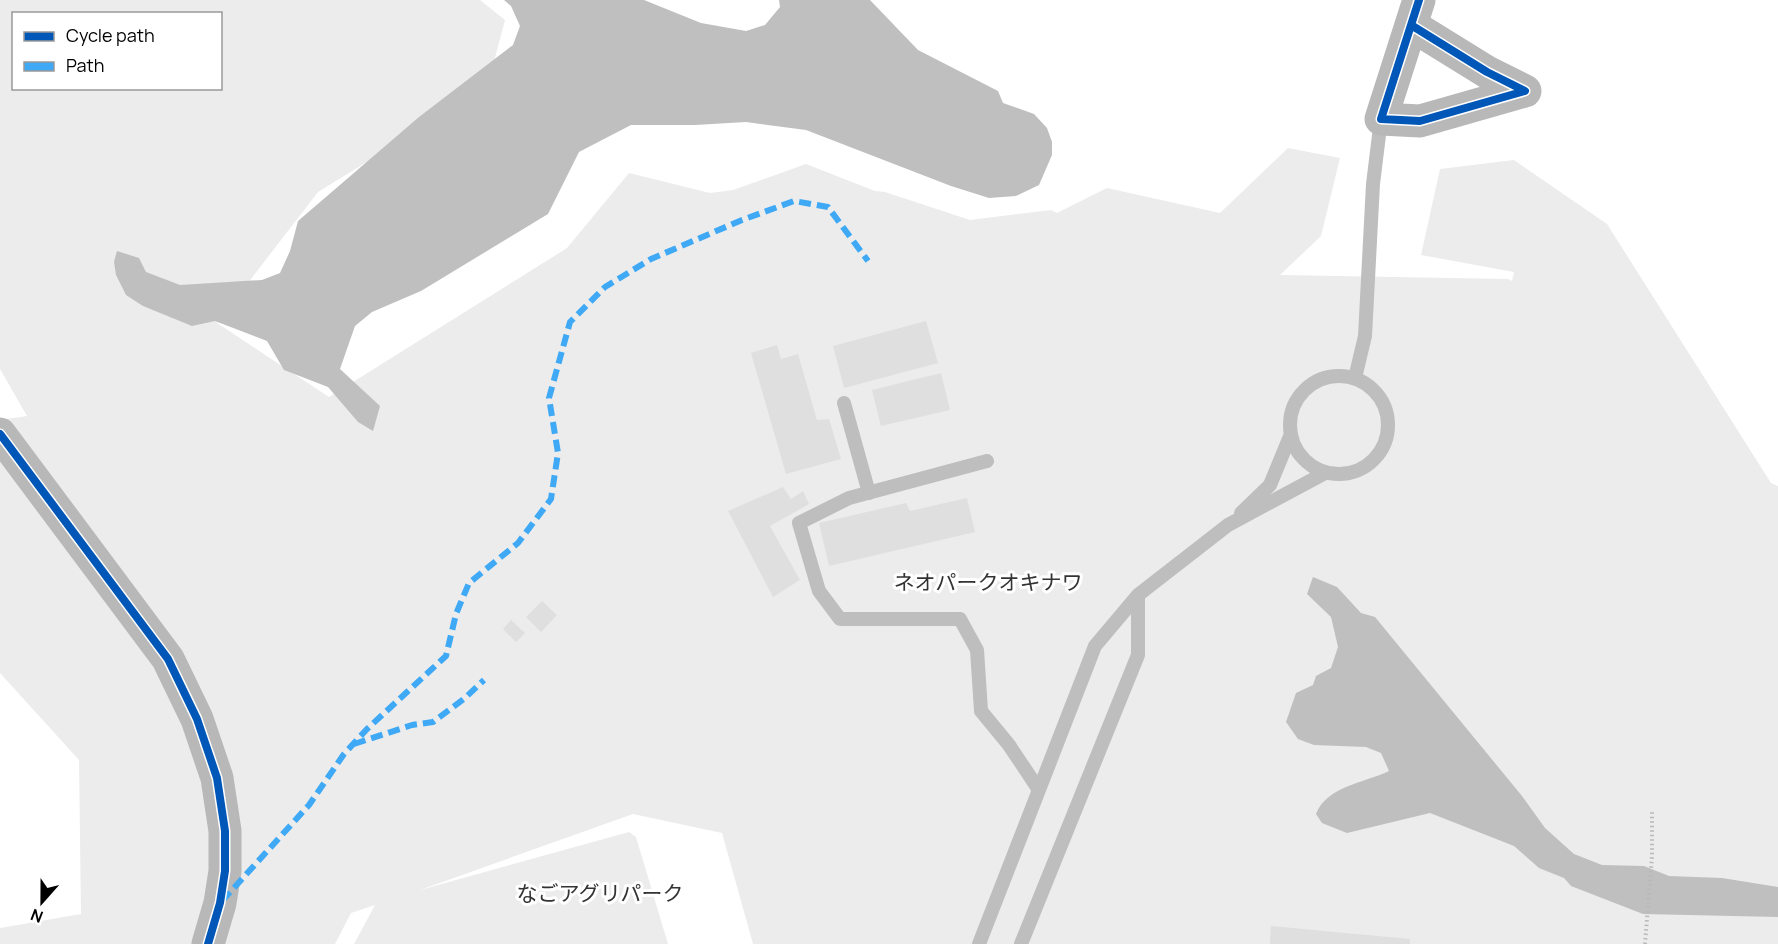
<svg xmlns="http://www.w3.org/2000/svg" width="1778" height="944" viewBox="0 0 1778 944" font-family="Manrope,'Noto Sans JP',sans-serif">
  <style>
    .green { fill: #ececec; fill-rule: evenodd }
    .water { fill: #bfbfbf }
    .building { fill: #dfdfdf }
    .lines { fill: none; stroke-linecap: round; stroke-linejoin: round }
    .path { stroke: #b9b9b9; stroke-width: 4; stroke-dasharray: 1.5 3; stroke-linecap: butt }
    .lane { stroke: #bebebe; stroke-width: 14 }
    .secondary { stroke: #b8b8b8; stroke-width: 33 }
    .quiet { stroke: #3fa9f5; stroke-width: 6; stroke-dasharray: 12 6; stroke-linecap: butt }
    .cycleway-casing { stroke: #fff; stroke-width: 11 }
    .cycleway { stroke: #0057b8; stroke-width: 8 }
    .labels { text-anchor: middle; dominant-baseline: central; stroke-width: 6; stroke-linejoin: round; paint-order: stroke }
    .park-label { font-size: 21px; fill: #333; stroke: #fff }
  </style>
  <rect width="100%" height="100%" fill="#fff"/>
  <path class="green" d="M0 0H480L505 20 487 88 318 192 217 323 329 397 567 248 629 173 710 193 733 190 806 164 875 191 885 192 970 220 1051 210 1057 213 1107 188 1220 213 1288 148 1340 158 1321 236 1280 275 1508 279 1512 281 1514 272 1421 255 1440 169 1514 160 1607 224 1771 483 1778 486V944H753L722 833 633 814 420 890 629 832 636 837 668 944H354L375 905 351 913 335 944H0V928L81 914 79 760 0 673V420L27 416 0 369ZM14 14H220V88H14Z"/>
  <path class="water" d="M504 0H644L701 23 746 31 765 25 780 7 779 0H870L918 50 998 91 1003 103 1034 114 1047 128 1052 142V155L1039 185 1016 196 989 198 951 186 806 130 746 122 695 125H631L579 152 548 214 421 291 372 312 355 326 340 369 380 406 373 431 358 422 328 387 284 370 267 341 215 321 192 326 143 306 126 295 116 275 114 262 117 251 139 258 146 272 180 285 262 280 280 273 290 251 298 221 419 117 513 45 520 26 511 6Z
    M1313 577 1337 587 1361 613 1375 617 1522 796 1545 828 1574 854 1602 865 1644 866 1669 876 1722 878 1778 887V917L1643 914 1571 886 1564 878 1539 868 1514 846 1430 813 1347 833 1322 823 1316 814C1327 786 1364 783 1389 771L1381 753 1366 747 1314 745 1298 739 1286 722 1296 693 1313 685 1316 676 1331 668 1338 647 1331 617 1307 594Z"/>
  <path class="building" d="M926 321 938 363 844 388 833 346Z
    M777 345 781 359 798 354 817 420 829 419 841 459 786 474 751 353Z
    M941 373 950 410 881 426 872 390Z
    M783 487 791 499 803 491 809 504 770 526 800 580 773 597 728 511Z
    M967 498 975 532 829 566 819 523 906 503 910 511Z
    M542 601 557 615 541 632 526 617Z
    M511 620 525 633 516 642 503 629Z
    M1271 926 1410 939V944H1270Z"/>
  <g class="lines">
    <path class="path" d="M1645 944 1652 856V811"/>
    <path class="lane" d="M1290 425a49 49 0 1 1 98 0a49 49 0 1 1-98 0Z
      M1355 378 1365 336 1373 184 1381 119
      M844 403 869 493
      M987 461 849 498 799 523 819 591 840 619H960L977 650 981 711 1009 745 1039 790
      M1241 513 1270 485 1291 434
      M979 944 1095 646 1138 595 1228 525 1325 473
      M1021 944 1138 655V595"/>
    <path class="secondary" d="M1411 25 1487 72 1525 91 1420 121 1381 119 1419 0
      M0 434 168 659 197 719 217 778 225 831V871L220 903 208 944"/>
    <path class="quiet" d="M354 744 412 725 433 722 465 698 484 680
      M222 901 309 805 344 754 367 729 446 656 456 614 469 583 518 543 551 499 558 453 549 398 570 322 605 287 651 259 742 220 794 201 828 207 868 261"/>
    <g class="cycleway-casing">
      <path id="cycleway" d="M1411 25 1487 72 1525 91 1420 121 1381 119 1419 0
        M0 434 168 659 197 719 217 778 225 831V871L220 903 208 944"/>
    </g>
    <use href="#cycleway" class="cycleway"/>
  </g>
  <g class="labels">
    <g class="park-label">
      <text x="988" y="582">ネオパークオキナワ</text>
      <text x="600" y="893">なごアグリパーク</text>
    </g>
  </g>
  <rect x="12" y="12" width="210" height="78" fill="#ffffff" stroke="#999999" stroke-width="1.5"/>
  <rect x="24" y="32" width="30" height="9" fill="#0057b8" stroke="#999999" stroke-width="1.5"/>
  <text x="66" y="42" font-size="18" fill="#000000">Cycle path</text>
  <rect x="24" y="62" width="30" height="9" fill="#3fa9f5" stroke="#999999" stroke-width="1.5"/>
  <text x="66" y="72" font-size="18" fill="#000000">Path</text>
  <g transform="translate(42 902) rotate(201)" stroke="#ffffff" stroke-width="4.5" paint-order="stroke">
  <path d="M0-4.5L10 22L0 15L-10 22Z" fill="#000000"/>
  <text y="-9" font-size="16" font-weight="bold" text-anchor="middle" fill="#000000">N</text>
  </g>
</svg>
